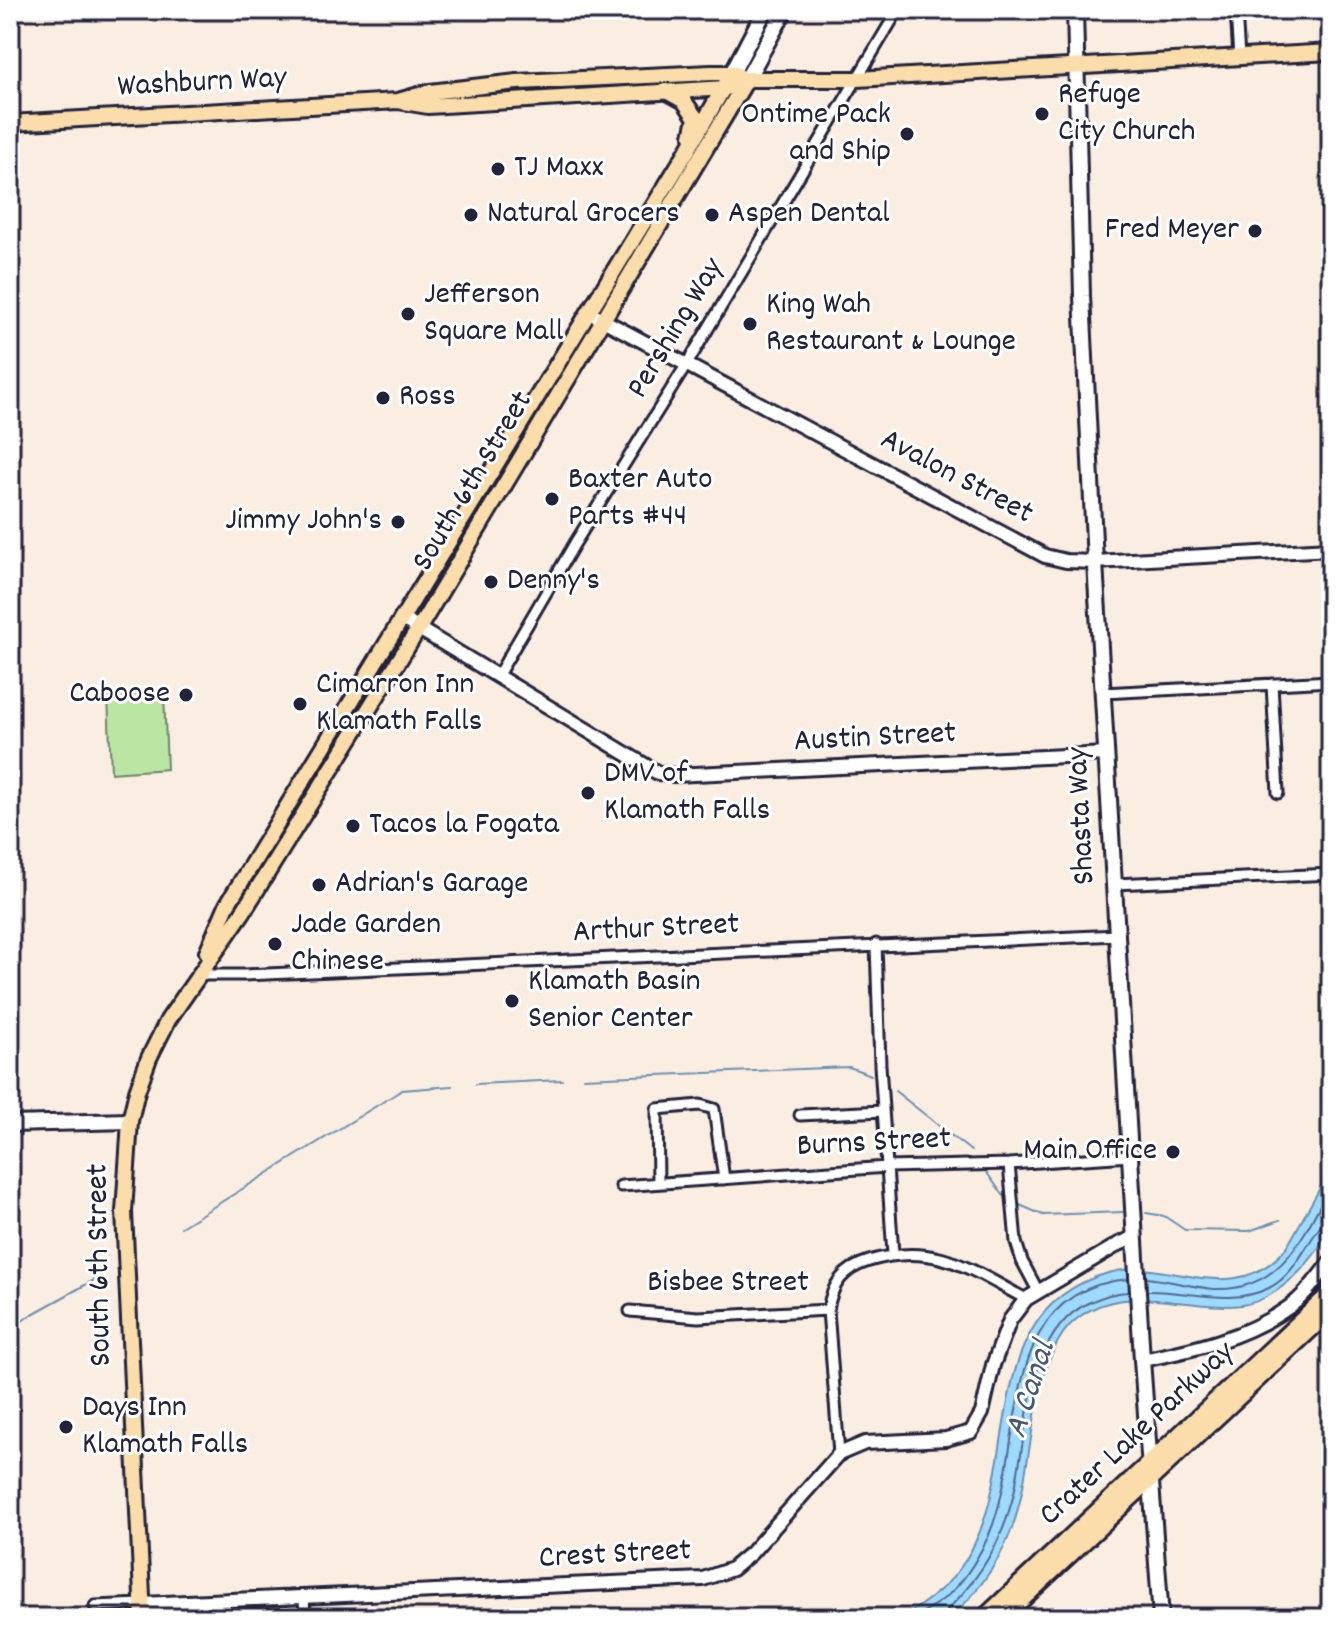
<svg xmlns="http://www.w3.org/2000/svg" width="1341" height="1628" viewBox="0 0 1341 1628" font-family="Dekko,sans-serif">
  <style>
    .green { fill: #bbe5a2; stroke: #6e846e; stroke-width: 2 }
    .water { fill: #9ed9ff; stroke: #6c90b1; stroke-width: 2 }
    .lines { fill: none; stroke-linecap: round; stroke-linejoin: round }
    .shore { stroke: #546b89; stroke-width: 2 }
    .stream { stroke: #6c90b1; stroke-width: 2 }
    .minor-casing { stroke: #22223b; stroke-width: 15 }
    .tertiary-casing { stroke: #22223b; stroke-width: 18 }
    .secondary-casing { stroke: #22223b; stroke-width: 20 }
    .primary-casing { stroke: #22223b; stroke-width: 20 }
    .minor { stroke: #fff; stroke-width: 9 }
    .tertiary { stroke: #fff; stroke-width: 12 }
    .secondary { stroke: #fff; stroke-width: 14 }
    .primary { stroke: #faddab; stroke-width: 14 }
    .poi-dot { fill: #22223b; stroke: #fff; stroke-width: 3 }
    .labels { text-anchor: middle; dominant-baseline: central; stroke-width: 6; stroke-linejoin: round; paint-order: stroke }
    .street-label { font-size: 32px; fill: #22223b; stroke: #fff }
    .poi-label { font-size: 32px; fill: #22223b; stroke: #fff; text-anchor: start }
    .water-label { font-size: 34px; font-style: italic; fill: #475976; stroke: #fff }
  </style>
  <rect width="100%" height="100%" fill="#faeee2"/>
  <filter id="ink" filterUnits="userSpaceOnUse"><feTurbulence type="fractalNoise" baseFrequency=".0125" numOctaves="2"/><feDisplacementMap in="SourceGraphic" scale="16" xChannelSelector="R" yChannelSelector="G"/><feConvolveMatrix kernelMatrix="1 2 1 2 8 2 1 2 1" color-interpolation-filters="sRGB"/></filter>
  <g filter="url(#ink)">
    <path class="green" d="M164 693 167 769 111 773 108 695Z"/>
    <path class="water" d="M1331 1168C1331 1185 1334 1205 1331 1222 1328 1239 1307 1265 1294 1277 1279 1290 1263 1302 1242 1305 1186 1312 1120 1278 1072 1323 1035 1358 1032 1451 1020 1501 1010 1547 985 1586 950 1618H902C922 1604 943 1591 958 1571 1017 1494 986 1370 1051 1305 1076 1280 1117 1265 1152 1270 1203 1277 1248 1295 1287 1247Z"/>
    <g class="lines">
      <path class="shore" d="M1146 1278C1169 1280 1191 1287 1214 1289 1282 1292 1304 1235 1331 1184
        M1147 1291C1188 1290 1230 1307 1269 1288 1294 1275 1304 1248 1320 1227 1324 1222 1325 1223 1331 1222
        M916 1618C925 1610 936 1605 946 1597 964 1582 978 1558 988 1537 1028 1448 993 1291 1128 1279
        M945 1618 947 1610C979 1579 1001 1544 1012 1501 1029 1439 1022 1336 1088 1303 1101 1297 1115 1292 1129 1292"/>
      <path class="stream" d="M583 1078 849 1067 871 1075
        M476 1084 562 1080
        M895 1091 971 1151
        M987 1173 1003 1195 1009 1199
        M1015 1203 1043 1215 1123 1212
        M1146 1213 1164 1216 1185 1230 1249 1231 1280 1220
        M181 1227 402 1090 452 1086
        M10 1330 29 1316 96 1279"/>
      <g class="minor-casing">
        <path id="minor" d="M1236 10 1239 58
          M498 675 575 543 687 364 898 10
          M1272 684 1278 793
          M1103 693 1331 681
          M1115 884 1331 874
          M876 944 880 1065 893 1254
          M198 975H244L1118 935
          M800 1115 883 1111
          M1009 1164 1016 1242 1022 1261 1038 1291
          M658 1183 657 1109 700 1105 714 1109 724 1179
          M621 1186 887 1167 1009 1164 1130 1156
          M630 1311 698 1317 828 1310
          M839 1454 828 1310C832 1284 843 1269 869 1261 935 1241 969 1269 1026 1299
          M304 1596 305 1618
          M95 1606 142 1604"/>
      </g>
      <g class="tertiary-casing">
        <path id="tertiary" d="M588 312 1045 556 1066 561 1095 562 1331 549
          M401 618 658 773 674 775 1107 754
          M1142 1360C1193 1350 1246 1338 1289 1307 1305 1296 1318 1277 1331 1261
          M142 1604 703 1579 732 1569 751 1553 839 1454 865 1443 946 1439 971 1432 982 1413 993 1365 1010 1320 1026 1299 1119 1244 1135 1237"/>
      </g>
      <g class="secondary-casing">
        <path id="secondary" d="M1075 10 1082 296 1095 562 1142 1360 1161 1618
          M732 73 765 10
          M747 79 785 10
          M10 1124 130 1121"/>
      </g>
      <g class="primary-casing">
        <path id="primary" d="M666 91 684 101 696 118 692 136
          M398 101 428 106 726 88 747 79H857L1331 52
          M10 123 398 101 430 92 517 82 711 73H732L739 76
          M207 952 227 905 689 148 732 73
          M143 1618 124 1212 130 1121 137 1091 149 1058 168 1020 243 912 419 628 747 79
          M983 1618 1331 1292
          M1003 1618 1331 1311"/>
      </g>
      <use href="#minor" class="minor"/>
      <use href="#tertiary" class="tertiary"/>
      <use href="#secondary" class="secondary"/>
      <use href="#primary" class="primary"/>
    </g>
  </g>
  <g class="poi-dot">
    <circle cx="1042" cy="114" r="8"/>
    <circle cx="907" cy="134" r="8"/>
    <circle cx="498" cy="169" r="8"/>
    <circle cx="471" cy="215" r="8"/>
    <circle cx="712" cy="215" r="8"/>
    <circle cx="1255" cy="231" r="8"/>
    <circle cx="408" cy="314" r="8"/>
    <circle cx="750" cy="324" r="8"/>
    <circle cx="383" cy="398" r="8"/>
    <circle cx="552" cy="499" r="8"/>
    <circle cx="398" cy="522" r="8"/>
    <circle cx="491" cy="582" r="8"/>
    <circle cx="186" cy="695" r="8"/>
    <circle cx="300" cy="704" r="8"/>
    <circle cx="588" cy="793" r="8"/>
    <circle cx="353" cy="826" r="8"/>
    <circle cx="319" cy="885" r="8"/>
    <circle cx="275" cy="944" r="8"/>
    <circle cx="512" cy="1001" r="8"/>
    <circle cx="1173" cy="1152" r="8"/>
    <circle cx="66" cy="1427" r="8"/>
  </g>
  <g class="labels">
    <g class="street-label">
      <text transform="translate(202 84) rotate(-3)">Washburn Way</text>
      <text transform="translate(677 329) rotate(-59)">Pershing Way</text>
      <text transform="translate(956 478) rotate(28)">Avalon Street</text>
      <text transform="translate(474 482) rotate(-59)">South 6th Street</text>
      <text transform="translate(875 739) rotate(-3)">Austin Street</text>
      <text transform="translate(1083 816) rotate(-93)">Shasta Way</text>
      <text transform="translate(656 930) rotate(-3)">Arthur Street</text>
      <text transform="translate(874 1144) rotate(-3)">Burns Street</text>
      <text transform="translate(101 1265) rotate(-91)">South 6th Street</text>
      <text x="728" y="1284">Bisbee Street</text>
      <text transform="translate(1138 1435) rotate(-43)">Crater Lake Parkway</text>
      <text transform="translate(615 1556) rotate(-3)">Crest Street</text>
    </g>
    <g class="poi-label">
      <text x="1058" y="96">Refuge<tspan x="1058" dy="37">City Church</tspan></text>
      <text x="891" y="116" text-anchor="end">Ontime Pack<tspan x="891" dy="37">and Ship</tspan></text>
      <text x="514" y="169">TJ Maxx</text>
      <text x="487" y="215">Natural Grocers</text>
      <text x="728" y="215">Aspen Dental</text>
      <text x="1239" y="231" text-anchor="end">Fred Meyer</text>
      <text x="424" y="296">Jefferson<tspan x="424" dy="37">Square Mall</tspan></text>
      <text x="766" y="306">King Wah<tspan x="766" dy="37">Restaurant &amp; Lounge</tspan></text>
      <text x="399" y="398">Ross</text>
      <text x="568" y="481">Baxter Auto<tspan x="568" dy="37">Parts #44</tspan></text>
      <text x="382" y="522" text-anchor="end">Jimmy John's</text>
      <text x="507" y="582">Denny's</text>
      <text x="316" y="686">Cimarron Inn<tspan x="316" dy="37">Klamath Falls</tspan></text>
      <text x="170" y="695" text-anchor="end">Caboose</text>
      <text x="604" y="775">DMV of<tspan x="604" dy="37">Klamath Falls</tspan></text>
      <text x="369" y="826">Tacos la Fogata</text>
      <text x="335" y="885">Adrian's Garage</text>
      <text x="291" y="926">Jade Garden<tspan x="291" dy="37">Chinese</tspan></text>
      <text x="528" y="983">Klamath Basin<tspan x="528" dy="37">Senior Center</tspan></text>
      <text x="1157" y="1152" text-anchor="end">Main Office</text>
      <text x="82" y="1409">Days Inn<tspan x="82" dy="37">Klamath Falls</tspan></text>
    </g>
    <g class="water-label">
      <text transform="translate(1032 1390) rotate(-72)">A Canal</text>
    </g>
  </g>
  <rect width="1341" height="1628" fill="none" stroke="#fff" stroke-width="40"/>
  <rect x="20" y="20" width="1301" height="1588" fill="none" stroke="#22223b" stroke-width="3" filter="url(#ink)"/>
</svg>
